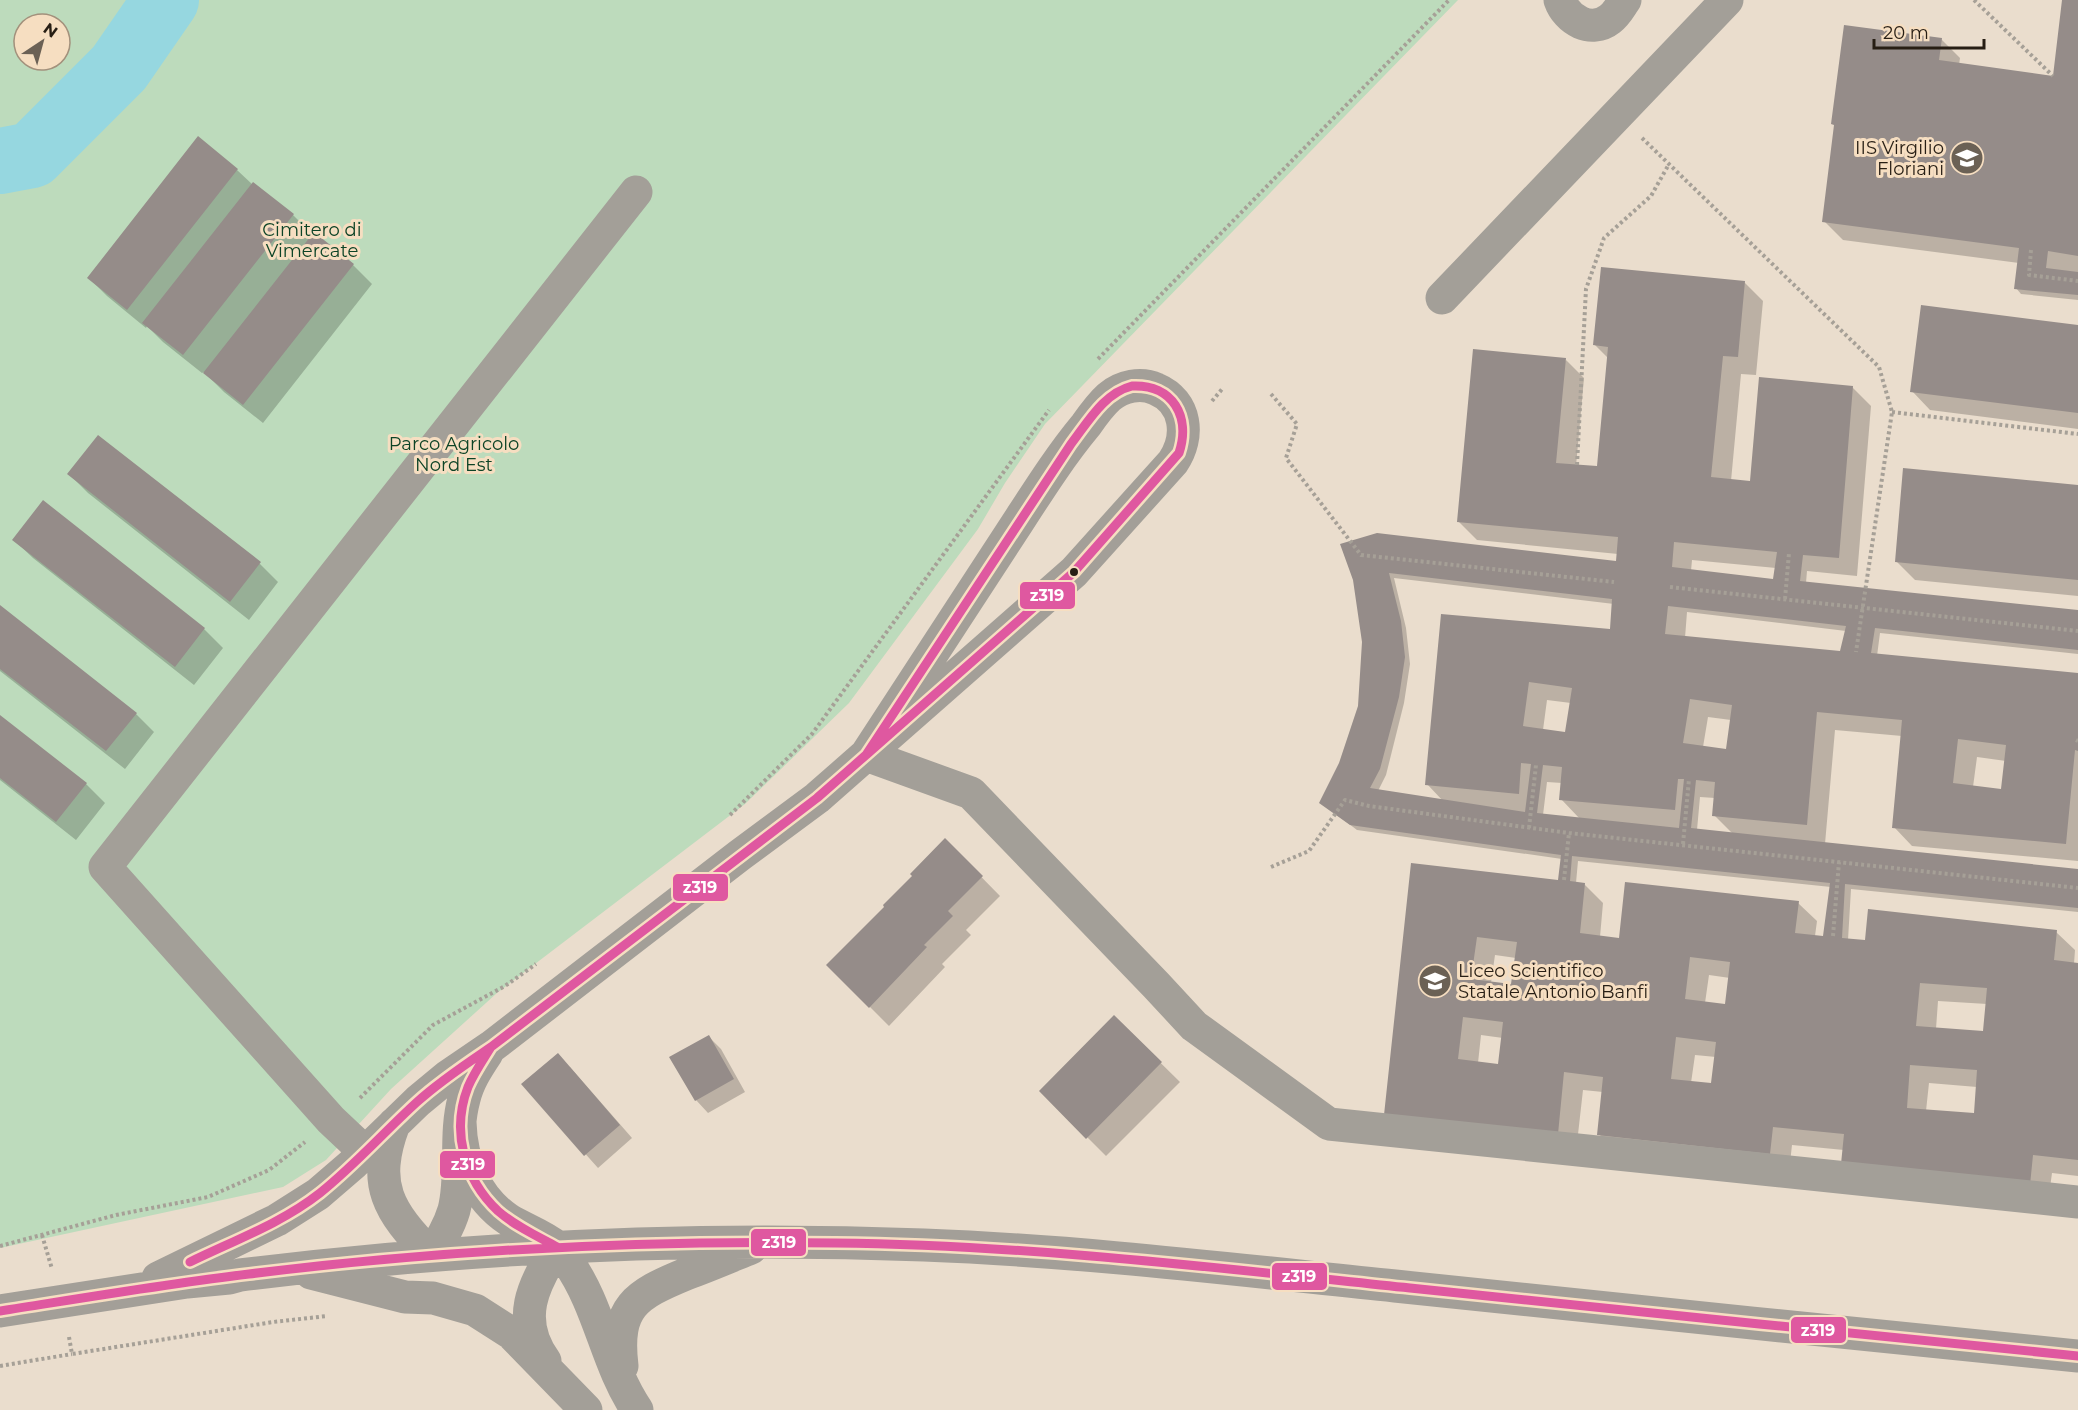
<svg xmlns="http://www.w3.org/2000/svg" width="2078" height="1410" viewBox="0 0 2078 1410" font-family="Montserrat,sans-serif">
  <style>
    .green { fill: #bddbbc; fill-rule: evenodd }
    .shadow { fill: #0003; fill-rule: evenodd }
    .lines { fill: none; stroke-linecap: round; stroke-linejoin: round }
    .river { stroke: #96d7e0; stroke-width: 66 }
    .building { fill: #958c89; fill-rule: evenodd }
    .path { stroke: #a6a097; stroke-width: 4; stroke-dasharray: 3 3; stroke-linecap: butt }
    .minor { stroke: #a39f98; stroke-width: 33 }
    .bus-1-casing { stroke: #f6dec1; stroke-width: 14 }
    .bus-1 { stroke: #df58a0; stroke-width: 9 }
    .bus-dot { fill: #271e14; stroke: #f6dec1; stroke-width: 2 }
    .labels { text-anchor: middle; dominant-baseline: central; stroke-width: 6; stroke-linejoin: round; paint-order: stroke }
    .poi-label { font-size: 18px; fill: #271e14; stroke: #f6dec1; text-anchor: end }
    .park-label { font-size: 18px; fill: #0c4326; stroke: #f6dec1 }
    .line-badge { stroke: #f6dec1; stroke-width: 2 }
    .badge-label { font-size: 16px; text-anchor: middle; font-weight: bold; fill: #fff }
  </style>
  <rect width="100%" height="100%" fill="#eaddcd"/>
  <path class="green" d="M0 0H1458L1045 424 1005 483 978 529 849 703 745 804 497 993 391 1089 326 1160 283 1187 0 1248ZM24 24H60V60H24Z"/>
  <path class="shadow" d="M2064 0H2078V300L2021 294 2016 288 2019 263 1843 240 1824 221 1941 39 1960 58 1959 65 2054 77Z
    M237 170 253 185 254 184 293 215 313 235 314 234 353 265 372 284 263 423 224 392 204 372 202 373 163 342 147 326 146 328 107 296 89 278Z
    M1744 282 1763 301 1756 375 1741 374 1731 481 1751 482 1852 387 1871 406 1857 576 1807 571 1806 583 2078 612V654L1880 633 1877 656 2078 675V861L1912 846 1894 827 1902 736 1835 730 1825 844 2078 870V912L1851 889 1848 940 1866 942 2056 932 2075 950 2074 964 2078 965V1176L2052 1173 2048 1203 1844 1150 1792 1145 1789 1172 1617 1153 1599 1134 1603 1092 1583 1090 1576 1152 1404 1134 1412 865 1562 882V859L1357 830 1320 802 1340 764 1359 706 1364 642 1354 579 1342 545 1617 564 1618 554 1477 540 1459 522 1566 360 1584 378 1576 466 1598 468 1608 358 1595 345ZM1692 560 1776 568 1774 581 1691 571ZM1394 578 1614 604 1611 631 1442 616 1427 784 1443 801 1378 791 1386 775 1404 703 1410 664 1406 628ZM1687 612 1846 631 1841 652 1685 638ZM1547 700 1571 703 1567 733 1543 730ZM1708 717 1731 720 1727 751 1703 747ZM1977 757 2006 761 2002 790 1973 787ZM1547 782 1562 783 1561 799 1580 819 1543 815ZM1700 797 1715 798 1714 815 1733 834 1697 830ZM1578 861 1831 887 1825 937 1815 936 1817 921 1798 903 1620 939 1600 937 1603 903 1584 884 1576 883ZM1495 955 1516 958 1513 986 1491 983ZM1709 975 1730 978 1726 1006 1705 1003ZM1938 1001 1987 1004 1985 1033 1936 1029ZM1481 1035 1503 1038 1499 1065 1478 1063ZM1695 1055 1716 1057 1713 1085 1691 1083ZM1929 1083 1977 1087 1975 1115 1926 1111Z
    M2078 327V429L1930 410 1912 391Z
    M69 474 260 564 278 582 249 620 88 493Z
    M2078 486V596L1915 580 1896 561Z
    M14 540 204 629 223 648 194 685 33 558Z
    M0 607 136 714 154 732 125 769 0 671Z
    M0 717 86 784 105 803 76 840 0 780Z
    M945 840 1000 896 966 930 971 935 942 964 945 967 889 1026 828 965 886 907Z
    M1114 1017 1180 1082 1106 1156 1041 1091Z
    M708 1036 721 1049 745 1092 708 1113 696 1100Z
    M570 1067 632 1138 598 1168 523 1084Z"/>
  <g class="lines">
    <path class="river" d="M0 161 32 155 119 68 166 0"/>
  </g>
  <path class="building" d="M2062 0H2078V256L2048 251 2046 268 2078 272V295L2014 289 2019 248 1822 222 1834 125 1831 124 1844 25 1942 38 1939 60 2053 76Z
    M198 136 238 169 127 310 87 278Z
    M253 182 294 214 183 355 142 323Z
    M314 232 354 264 243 405 203 373Z
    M1601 267 1745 281 1738 357 1723 356 1711 477 1750 481 1759 377 1853 386 1839 558 1803 555 1800 581 2078 610V650L1875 628 1871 653 2078 673V751L2075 750 2066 844 1892 828 1902 720 1817 712 1807 825 1712 816 1715 782 1696 780 1691 828 2078 869V908L1845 884 1842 938 1865 940 1868 909 2057 930 2054 960 2078 963V1160L2033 1155 2030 1185 1841 1164 1844 1134 1773 1127 1770 1154 1597 1135 1603 1077 1564 1072 1558 1134 1384 1115 1411 863 1558 880 1561 855 1350 825 1319 803 1339 763 1358 706 1362 642 1353 580 1340 544 1377 533 1616 561 1618 537 1457 522 1473 349 1566 358 1556 463 1597 466 1608 347 1593 345ZM1674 542 1777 552 1773 579 1672 567ZM1389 573 1612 599 1610 629 1441 614 1425 785 1519 794 1521 763 1531 764 1525 812 1370 788 1380 769 1399 697 1405 657 1401 621ZM1668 606 1846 626 1840 651 1665 634ZM1529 682 1572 688 1565 732 1523 726ZM1690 699 1732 705 1726 749 1683 743ZM1958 739 2006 745 2001 789 1953 783ZM1543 765 1562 767 1559 800 1675 810 1678 779H1684L1679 828 1537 813ZM1572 856 1830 883 1823 936 1795 933 1799 901 1625 882 1619 938 1580 933 1585 883 1570 881ZM1477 937 1517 942 1511 984 1471 979ZM1690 957 1730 962 1725 1004 1685 999ZM1920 983 1987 988 1983 1031 1916 1026ZM1463 1017 1503 1022 1498 1064 1458 1059ZM1676 1037 1716 1042 1711 1083 1671 1079ZM1910 1065 1977 1070 1974 1113 1907 1108Z
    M1921 305 2078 325V413L1910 392Z
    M98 435 261 562 230 602 67 474Z
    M1903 468 2078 485V580L1895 562Z
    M43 500 205 628 175 667 12 540Z
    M0 605 137 713 106 751 0 669Z
    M0 715 87 783 56 822 0 778Z
    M945 838 983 876 948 911 953 916 924 945 927 947 869 1008 826 965 884 907 883 905 912 876 910 874Z
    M1114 1015 1162 1062 1086 1139 1039 1091Z
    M709 1035 734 1079 695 1101 669 1057Z
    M558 1053 620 1125 584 1156 521 1084Z"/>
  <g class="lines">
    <path class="path" d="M1974 0 2053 76
      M1642 138 1879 367 1892 412 1856 652
      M2031 250 2029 275 2078 281
      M1098 359 1449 0
      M1271 394 1297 424 1286 458 1361 555 1614 582
      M1212 401 1223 388
      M1892 412 2078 434
      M1577 465 1586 289 1604 238 1651 196 1669 164
      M1670 587 2078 631
      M1785 599 1789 553
      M2076 740 2078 741
      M730 815 812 734 1049 410
      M1529 828 1536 765
      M1683 844 1689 779
      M1271 867 1309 851 1345 800 1369 806 1569 833 2078 888
      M1564 880 1569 833
      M1833 936 1839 862
      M360 1098 433 1025 505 986 536 964
      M42 1235 52 1269
      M0 1246 116 1215 208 1197 269 1170 305 1142
      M69 1337 72 1354 273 1322 327 1316
      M0 1366 72 1354"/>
    <path class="minor" d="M1560 0C1567 20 1591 34 1610 19 1617 14 1620 7 1625 0
      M1442 298 1727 0
      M866 755 971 793 1156 985 1194 1026 1329 1124 2078 1202
      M460 1122C461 1161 476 1198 509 1220 524 1229 544 1236 557 1247 561 1251 564 1257 568 1262 600 1307 606 1364 637 1410
      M394 1124C371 1185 388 1211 431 1255
      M365 1152 331 1120 105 867 636 192
      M431 1255C440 1241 449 1227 454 1210 463 1174 454 1135 464 1099 468 1082 477 1068 487 1053
      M311 1273 405 1297 433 1298 475 1310 511 1333 586 1410
      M158 1278 277 1220 318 1194 354 1163 418 1101 447 1077 491 1047 740 855 817 798 1074 572 1173 462C1190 437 1187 402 1156 389 1141 382 1122 386 1109 397 1100 405 1093 415 1086 425 1061 455 1040 488 1018 522 968 599 917 677 866 755
      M0 1311 187 1282 229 1278 240 1275C467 1247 695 1236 924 1245 1082 1251 1239 1270 1395 1286 1623 1310 1850 1333 2078 1356
      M545 1361C515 1320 533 1284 557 1247
      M622 1366C615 1307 635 1295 686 1274 708 1266 729 1257 751 1248"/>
    <g class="bus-1-casing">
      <path id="bus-1" d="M1132 386C1173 384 1191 417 1179 453L1074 572 866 755 1071 444C1088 422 1104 393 1132 386Z
        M491 1047C483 1060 474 1073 468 1087 451 1131 464 1179 498 1211 515 1226 537 1236 557 1247
        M190 1262C233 1241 282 1223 320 1193 355 1165 384 1132 417 1102 440 1081 466 1064 491 1047L817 798 866 755
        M0 1311C83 1298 166 1284 249 1274 443 1250 639 1240 835 1243 1028 1245 1219 1268 1410 1288 1633 1311 1855 1334 2078 1356"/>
    </g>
    <use href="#bus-1" class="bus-1"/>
  </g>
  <defs>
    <g id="school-disc" transform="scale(1.725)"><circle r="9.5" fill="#6b6155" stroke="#f6dec1"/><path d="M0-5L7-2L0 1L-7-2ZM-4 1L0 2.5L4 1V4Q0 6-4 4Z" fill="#fff"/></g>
  </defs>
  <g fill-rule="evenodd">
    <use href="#school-disc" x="1967" y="158"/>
    <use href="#school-disc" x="1435" y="981"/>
  </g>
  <circle class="bus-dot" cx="1074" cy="572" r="5"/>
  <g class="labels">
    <g class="poi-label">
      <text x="1944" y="148">IIS Virgilio<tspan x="1944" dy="21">Floriani</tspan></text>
      <text x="1458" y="971" text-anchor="start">Liceo Scientifico<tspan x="1458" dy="21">Statale Antonio Banfi</tspan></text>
    </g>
    <g class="park-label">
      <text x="312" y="230">Cimitero di<tspan x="312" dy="21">Vimercate</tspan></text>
      <text x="454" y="444">Parco Agricolo<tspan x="454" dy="21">Nord Est</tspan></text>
    </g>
  </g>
  <g class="line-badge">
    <rect x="1019" y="581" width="57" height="29" rx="6" fill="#df58a0"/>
    <rect x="672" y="873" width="57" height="29" rx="6" fill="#df58a0"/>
    <rect x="439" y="1150" width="57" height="29" rx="6" fill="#df58a0"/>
    <rect x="750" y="1228" width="57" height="29" rx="6" fill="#df58a0"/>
    <rect x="1271" y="1262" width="57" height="29" rx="6" fill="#df58a0"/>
    <rect x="1790" y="1316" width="57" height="28" rx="6" fill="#df58a0"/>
  </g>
  <g class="badge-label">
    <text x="1047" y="601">z319</text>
    <text x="700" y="893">z319</text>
    <text x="468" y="1170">z319</text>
    <text x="779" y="1248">z319</text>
    <text x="1299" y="1282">z319</text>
    <text x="1818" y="1336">z319</text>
  </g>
  <g transform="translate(42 42) rotate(36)"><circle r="28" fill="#f6dec1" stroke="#a3917c" stroke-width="1.5"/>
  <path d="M0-4.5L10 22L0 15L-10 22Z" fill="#6b6155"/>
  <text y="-9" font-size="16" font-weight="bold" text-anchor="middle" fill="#271e14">N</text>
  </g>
  <path d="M1874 39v9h110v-9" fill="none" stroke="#271e14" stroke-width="3"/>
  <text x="1883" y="39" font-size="18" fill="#271e14" stroke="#f6dec1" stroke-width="4.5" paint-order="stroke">20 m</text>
</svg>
